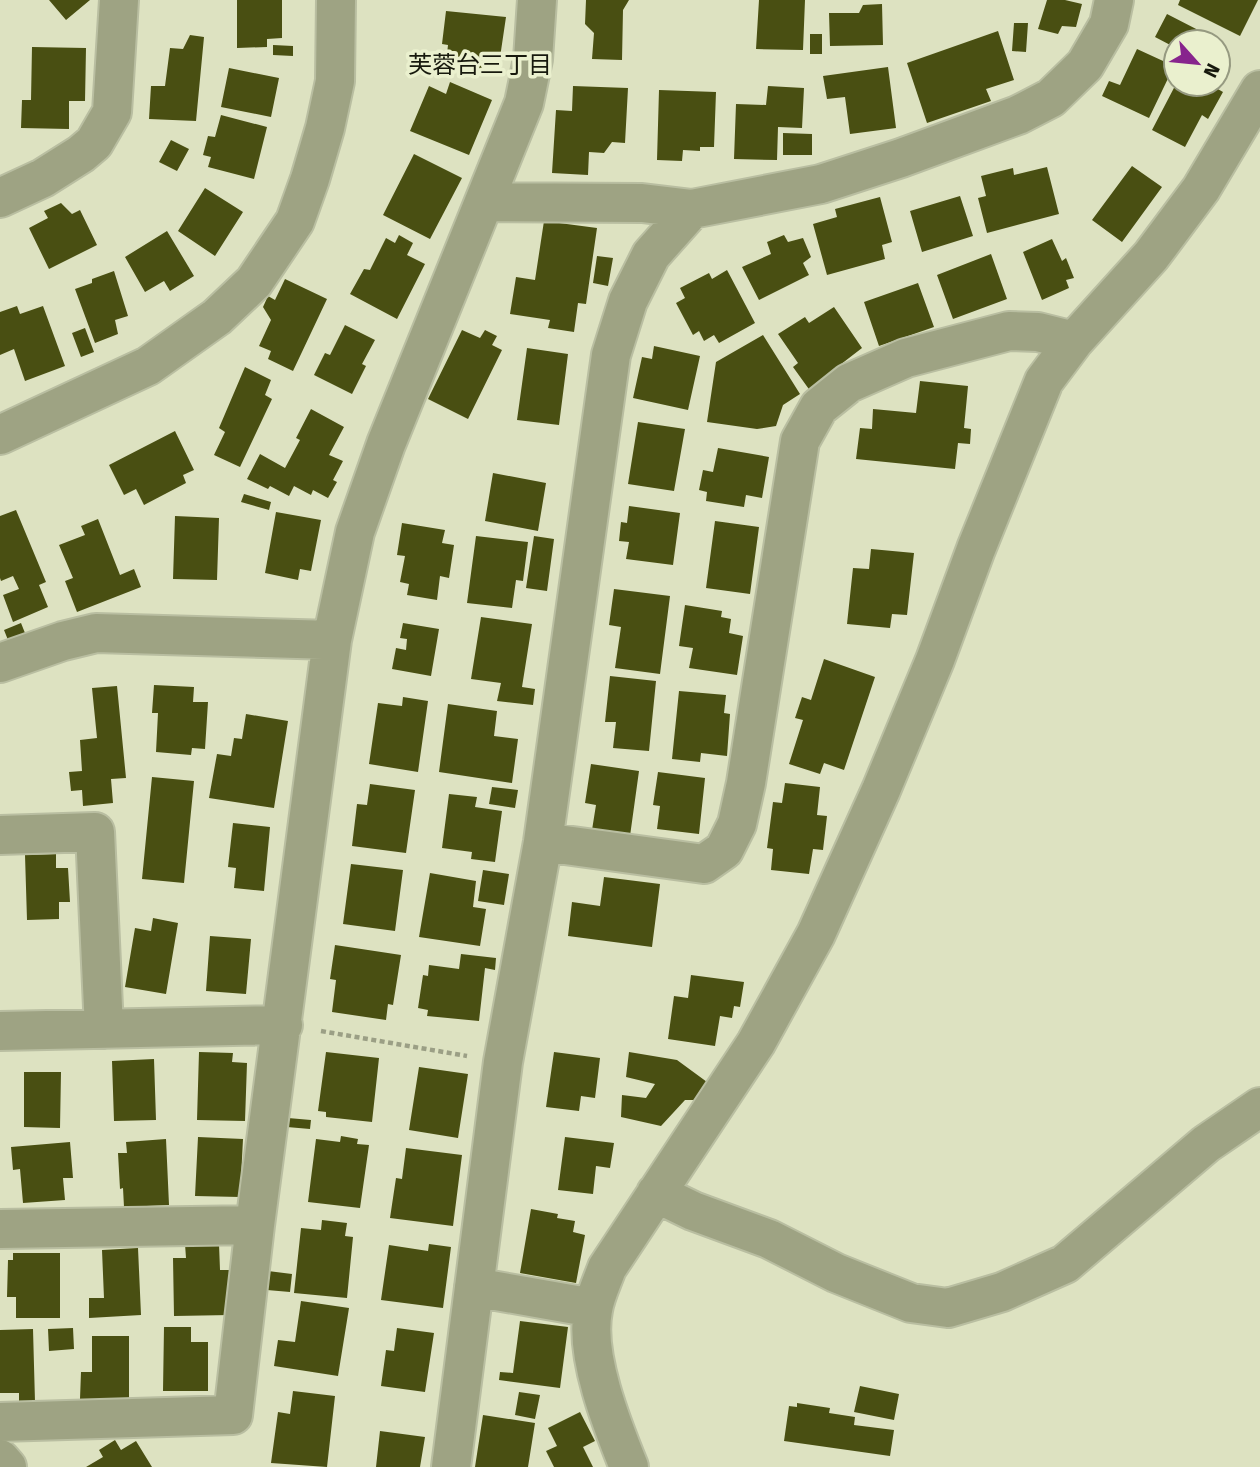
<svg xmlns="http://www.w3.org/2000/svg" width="1260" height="1467" viewBox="0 0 1260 1467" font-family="'Fira Sans','Noto Sans JP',sans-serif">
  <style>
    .building { fill: #494f12 }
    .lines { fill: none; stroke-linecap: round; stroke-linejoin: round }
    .minor-casing { stroke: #b9bea1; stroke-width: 42 }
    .path { stroke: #9b9f85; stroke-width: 4.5; stroke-dasharray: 5 3.5; stroke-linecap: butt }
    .minor { stroke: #9ea383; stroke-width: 38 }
    .labels { text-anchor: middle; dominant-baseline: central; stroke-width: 7; stroke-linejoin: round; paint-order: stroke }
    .neighbourhood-label { font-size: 24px; fill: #17190d; stroke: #eaf0ce }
  </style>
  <rect width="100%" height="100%" fill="#dde2c1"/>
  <path class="building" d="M49 0H90L66 20Z
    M237 0H282V38L267 39V47L237 48Z
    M586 0H629L623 10 622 60 592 59 594 33 585 24Z
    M759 0H805L803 50 756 49Z
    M1047 0H1065L1082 4 1076 27 1062 26 1058 34 1038 29Z
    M1180 0H1258L1240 36 1178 5Z
    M882 4 883 45 830 46 829 13H859L863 5Z
    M446 11 506 17 498 71 457 67 458 59 447 54 448 45 442 44Z
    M1167 14 1202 32 1197 42H1176V48L1155 37Z
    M1014 23H1028L1026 52 1012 51Z
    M998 31 1014 80 986 89 991 101 927 123 907 63Z
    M810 34H822V54H810Z
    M190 35 204 37 196 121 149 119 151 86H165L170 48 183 49Z
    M273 45 293 46V56L273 55Z
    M32 47 86 48 85 101H69V129L21 128 22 100H31Z
    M1137 49 1174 66 1149 118 1102 96 1109 81 1120 85Z
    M888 67 896 128 850 134 845 97 827 99 823 76Z
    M229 68 279 78 271 117 221 107Z
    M450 82 492 100 469 155 410 131 429 86 446 94Z
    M1176 84H1218L1216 88 1223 92 1208 119 1202 115 1185 147 1152 130Z
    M573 86 628 88 625 143 612 142 604 153 589 152 588 175 552 173 556 110 572 111Z
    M768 86 804 88 802 128 778 127 777 160 734 159 736 104 766 105Z
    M659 90 716 92 714 147H700V151L683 150 682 161 657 160Z
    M221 115 267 127 254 179 208 167 211 157 203 155 208 136 215 137Z
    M783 133 812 134V155H783Z
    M171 140 189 149 177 171 159 162Z
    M414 154 462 178 430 239 383 215Z
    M1132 166 1162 187 1122 242 1092 220Z
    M1047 167 1059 214 987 233 978 198 986 196 981 176 1013 168 1014 175Z
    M205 188 243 212 215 256 178 231Z
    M960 196 973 236 922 252 910 211Z
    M880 197 892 242 882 245 885 259 827 275 813 224 837 217 835 209Z
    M61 203 72 214 80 210 97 245 49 269 29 228 48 218 44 211Z
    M544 221 597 228 586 304 578 303 574 332 548 328 550 320 510 314 516 277 535 280Z
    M167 231 194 276 170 291 164 281 145 292 125 257Z
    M399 235 413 243 407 255 425 264 397 319 350 294 364 269 370 270 386 238 395 243Z
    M784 235 788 242 803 238 811 257 803 263 809 275 759 300 742 267 771 254 767 242Z
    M1052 239 1062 261 1066 258 1074 278 1066 280 1069 288 1042 300 1023 252Z
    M991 254 1007 299 953 319 937 275Z
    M597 256 613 258 608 286 593 283Z
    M727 270 755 323 719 343 714 335 704 341 699 331 693 335 676 303 685 298 680 288 709 273 712 279Z
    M114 271 128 316 115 320 118 334 95 343 75 289 92 283V279Z
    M285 279 327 299 293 371 268 359 271 351 259 346 271 320 263 307 268 296 275 300Z
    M918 283 934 327 879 346 864 302Z
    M17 306 20 314 43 306 65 366 25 381 14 349 0 355V312Z
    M834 307 862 348 836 368 842 373 811 392 793 367 798 363 778 334 805 317 809 323Z
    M345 325 375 340 362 364 366 366 352 394 314 375 325 353 330 355Z
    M85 328 94 352 81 357 72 333Z
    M462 330 480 338 485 330 497 336 492 345 502 350 468 419 428 399Z
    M763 335 800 394 783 405 776 426 757 429 707 422 716 362Z
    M654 346 700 356 688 410 633 398 642 357 652 359Z
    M527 348 568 354 559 425 517 420Z
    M245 367 271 380 265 395 272 399 240 467 214 455 225 432 219 428Z
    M920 381 968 386 964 428 971 429 970 444 958 443 955 469 856 459 860 428 872 429 873 409 916 413Z
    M311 409 344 427 329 455 343 461 333 480 337 482 328 498 313 490 311 495 294 486 289 496 270 486 268 489 247 479 260 454 285 468 300 440 296 438Z
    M638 422 685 429 674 491 628 484Z
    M175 431 194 470 183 475 186 483 144 505 136 489 124 495 109 465Z
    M718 448 769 457 762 498 746 495 744 507 706 501 707 492 699 490 703 470 713 472Z
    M493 473 546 483 538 531 485 521Z
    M244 494 271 502 269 510 241 502Z
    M629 506 680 513 673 565 626 559 629 542 619 541 621 522 627 523Z
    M16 510 46 582 39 585 48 607 13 622 3 595 19 589 13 576 1 581 0 578V516Z
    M276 512 321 520 311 571 300 569 298 580 265 573Z
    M175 516 219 518 217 580 173 579Z
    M98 519 120 575 134 569 141 587 77 612 65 581 73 578 59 545 85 535 81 526Z
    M715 521 759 527 750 594 706 588Z
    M402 523 445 530 442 543 454 545 449 578 440 576 437 600 407 595 409 584 400 582 405 556 397 555Z
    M476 536 528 542 523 581 516 580 512 608 467 603Z
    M534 536 554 539 547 591 526 588Z
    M871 549 914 553 907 615 892 614 890 628 847 624 853 568 869 569Z
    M614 589 670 596 660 674 615 668 621 627 609 625Z
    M685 605 722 611 721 617 731 619 729 633 743 636 737 675 689 668 693 648 679 646Z
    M481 617 532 624 522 687 535 689 533 705 497 701 501 683 471 679Z
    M21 623 25 633 8 640 4 630Z
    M403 623 439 629 431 676 392 669 396 648 406 650 407 639 400 638Z
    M824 659 875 677 844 770 824 763 820 774 789 764 803 720 795 718 802 697 811 700Z
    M610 676 656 681 649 751 613 748 616 722H605Z
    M154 685 194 687 193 702H208L205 749 192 748 191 755 156 752 158 713H152Z
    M117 686 126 778 111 779 113 803 83 806 82 790 71 791 69 772 82 771 80 740 97 738 92 688Z
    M679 691 726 695 724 713 730 714 727 756 701 753 700 762 672 759Z
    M403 697 428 701 418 772 369 764 378 703 402 706Z
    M448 704 497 711 494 736 518 739 512 783 439 772Z
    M246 714 288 721 274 808 209 798 217 754 231 756 234 738 242 739Z
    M591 764 639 771 630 836 592 830 596 805 585 803Z
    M658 772 705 778 699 834 657 829 660 806 653 805Z
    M152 777 194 781 184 883 142 879Z
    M785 783 820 787 817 815 827 816 823 850 813 849 809 874 771 870 773 849 767 848 773 802 782 803Z
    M370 784 415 790 406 853 352 846 357 804 367 805Z
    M492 787 518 790 515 808 489 804Z
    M449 794 477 797 475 807 502 811 495 862 471 859 472 852 442 848Z
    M233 823 270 827 264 891 234 888 236 868 228 867Z
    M56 854V868H68L70 902H59V919L27 920 25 855Z
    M351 864 403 870 395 931 343 924Z
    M483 870 509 874 504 905 478 901Z
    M430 873 476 881 473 907 486 909 480 946 419 937Z
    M604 877 660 884 652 947 568 936 572 902 600 906Z
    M153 918 178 923 166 994 125 987 135 928 151 931Z
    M210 936 251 939 246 994 206 991Z
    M335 945 401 955 393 1005 388 1004 386 1020 332 1012 336 980 330 979Z
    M461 954 496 958 495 970 485 968 479 1021 427 1016 428 1010 418 1008 423 975 428 976 429 965 459 969Z
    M691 975 744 982 740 1007 734 1006 732 1018 720 1016 715 1046 668 1039 674 996 688 998Z
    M199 1052 233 1053 232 1062 247 1063 245 1121 197 1120Z
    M326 1052 379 1058 372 1122 326 1117V1112L318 1111Z
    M554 1052 600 1058 595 1098 581 1096 579 1111 546 1107Z
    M629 1052 677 1060 707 1082 695 1100H685L661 1126 621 1117 622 1095 646 1098 655 1084 626 1077Z
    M154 1059 156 1120 114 1121 112 1061Z
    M419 1067 468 1074 458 1138 409 1130Z
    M24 1072H61L60 1128 24 1127Z
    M288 1118 311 1120 310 1129 287 1127Z
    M341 1136 358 1139 357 1144 369 1145 360 1208 308 1202 316 1139 340 1142Z
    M198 1137 243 1139 240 1197 195 1196Z
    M565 1137 614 1143 610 1168 596 1166 593 1194 558 1190Z
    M166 1139 169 1205 124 1207 123 1188 120 1189 118 1153H127L126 1142Z
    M70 1142 73 1178H63L65 1200 23 1203 20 1169 13 1170 11 1147Z
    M406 1148 462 1155 453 1226 390 1218 396 1178 402 1179Z
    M531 1209 558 1214 557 1218 575 1221 573 1232 585 1235 576 1283 520 1273Z
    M322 1220 347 1223 345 1236 353 1237 347 1298 294 1293 301 1228 321 1230Z
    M185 1244H219L220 1270H230V1315L174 1316 173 1258H186Z
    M429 1244 451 1247 443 1308 381 1300 389 1245 428 1251Z
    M138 1248 141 1315 89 1318V1298H104L102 1250Z
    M13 1253H60V1318H16V1297H7L8 1260H13Z
    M268 1271 292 1274 290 1292 267 1290Z
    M301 1301 349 1308 338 1376 274 1366 278 1340 295 1342Z
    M520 1321 568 1327 560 1388 499 1380 500 1372 513 1373Z
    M164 1327H191V1342H208V1391H163Z
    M73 1328 74 1349 49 1351 48 1329Z
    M397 1328 434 1333 425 1392 381 1386 386 1350 394 1351Z
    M33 1329 35 1402H19V1393H0V1330Z
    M92 1336H129V1399H80L81 1372H92Z
    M860 1386 899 1394 894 1420 854 1412Z
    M293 1391 335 1396 327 1467 271 1463 278 1412 290 1414Z
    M519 1392 540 1395 535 1419 515 1415Z
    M797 1403 830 1408 829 1413 855 1417 854 1425 894 1430 890 1456 784 1441 789 1406 797 1407Z
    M580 1412 595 1441 583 1447 593 1467H554L546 1451 557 1446 548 1428Z
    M483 1415 535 1423 528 1467H475Z
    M380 1431 425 1437 420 1467H376Z
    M115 1440 121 1450 136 1441 152 1467H86L103 1457 99 1450Z"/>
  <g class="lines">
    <g class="minor-casing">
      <path id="minor" d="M0 198 43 178 81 154 94 143 112 112 119 0
        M485 202 642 203 692 209
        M0 435 148 366 217 317 254 282 295 221 310 179 325 128 335 81 336 0
        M0 663 63 641 96 633 332 640
        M0 835 95 832 104 1029
        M543 842 704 864 724 850 737 824 746 783 800 441 819 407 849 383 906 358 1009 331 1038 332 1074 341
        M0 1031 283 1025
        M656 1193 693 1211 769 1239 836 1273 911 1303 948 1308 1002 1292 1065 1264 1206 1144 1260 1107
        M0 1229 255 1225
        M474 1287 593 1308
        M0 1422 233 1415 255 1225 332 640 355 532 386 444 524 103 533 59 537 0
        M0 1459 7 1467
        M451 1467 503 1062 543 842 611 355 628 301 651 255 692 209 821 184 901 158 1018 115 1051 98 1085 65 1109 24 1114 0
        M629 1467C612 1425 584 1355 593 1310 595 1296 602 1282 607 1268L756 1043 816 934 881 790 935 660 976 549 1044 381 1074 341 1151 256 1201 189 1260 90"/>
    </g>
    <path class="path" d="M321 1031 467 1056"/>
    <use href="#minor" class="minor"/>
  </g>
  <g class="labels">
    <g class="neighbourhood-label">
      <text x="480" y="65">芙蓉台三丁目</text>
    </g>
  </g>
  <g transform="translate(1197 63) rotate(117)"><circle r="33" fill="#eaf0ce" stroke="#969a81" stroke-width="2"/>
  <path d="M0-5L12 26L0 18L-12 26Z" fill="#87248d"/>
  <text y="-10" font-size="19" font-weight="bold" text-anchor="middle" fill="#17190d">N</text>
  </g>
</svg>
